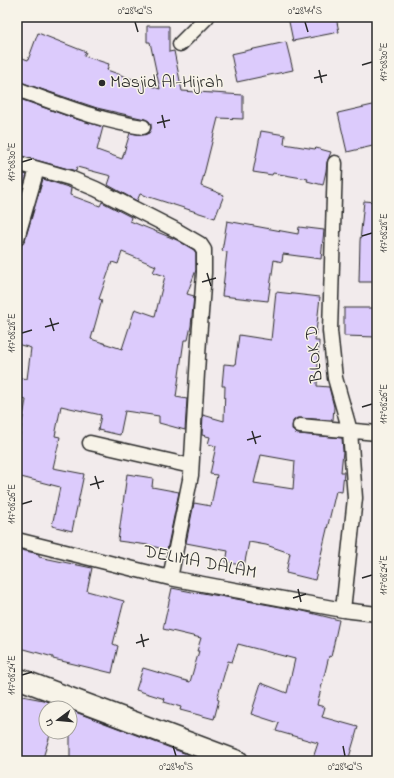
<svg xmlns="http://www.w3.org/2000/svg" width="394" height="778" viewBox="0 0 394 778" font-family="'Indie Flower',sans-serif">
  <style>
    .building { fill: #dccbfc; stroke: #2b2b2b; fill-rule: evenodd }
    .lines { fill: none; stroke-linecap: round; stroke-linejoin: round }
    .street-casing { stroke: #2b2b2b; stroke-width: 17 }
    .secondary-casing { stroke: #2b2b2b; stroke-width: 23 }
    .street { stroke: #f7f3e8; stroke-width: 14 }
    .secondary { stroke: #f7f3e8; stroke-width: 20 }
    .ticks { fill: none; stroke: #2b2b2b; stroke-width: 1.5 }
    .poi-dot { fill: #2b2b2b; stroke: #f7f3e8; stroke-width: 1.5 }
    .labels { text-anchor: middle; dominant-baseline: central; stroke-width: 3; stroke-linejoin: round; paint-order: stroke }
    .poi-label { font-size: 18px; fill: #2b2b2b; stroke: #f7f3e8; text-anchor: start }
    .street-label { font-size: 18px; fill: #2b2b2b; stroke: #f7f3e8 }
    .neatline { fill: none; stroke: #2b2b2b; stroke-width: 1.5 }
    .ticks-label { font-size: 10px; text-anchor: middle; fill: #2b2b2b }
  </style>
  <rect width="100%" height="100%" fill="#f2ebec"/>
  <filter id="ink" filterUnits="userSpaceOnUse"><feTurbulence type="fractalNoise" baseFrequency=".025" numOctaves="2"/><feDisplacementMap in="SourceGraphic" scale="8" xChannelSelector="R" yChannelSelector="G"/><feConvolveMatrix kernelMatrix="1 2 1 2 8 2 1 2 1" color-interpolation-filters="sRGB"/></filter>
  <g filter="url(#ink)">
    <path class="building" d="M288 17H336L339 32 293 41Z
      M147 26H169V52L174 51 182 91 243 95V119L218 118 201 186 224 195 215 218 140 194 137 201 108 185 111 176 77 167 76 171 17 155V98L76 119 103 127 97 150 122 159 130 133 142 135 149 133 151 129V124L149 121 145 119 97 108 17 81V56L28 60 38 33 86 52 84 56 109 64 107 70 160 89 150 42H147Z
      M286 42 293 70 237 82 231 54Z
      M377 104V145L347 152 338 113Z
      M261 131 285 135 284 144 315 149 316 148 331 152 327 162 326 171 323 185 307 181 308 179 273 173 272 175 253 172Z
      M17 172 27 175 20 196 17 195Z
      M43 179 71 188 70 195 100 206 102 202 131 217 130 221 177 240 194 250 196 253V270L187 294 194 296 191 326 188 340H184L176 397 187 399 185 430 159 423V416L125 411 120 435 98 430 101 415 61 406 55 436 60 437 53 468 84 474 72 531 52 526 60 487 17 476V451L26 400 17 397 21 378 27 379 31 348 17 344V246L23 244 25 240ZM122 252 156 266 153 272 165 276 155 316 135 309 122 349 91 339 102 300 99 299 112 262 118 264Z
      M364 201 377 202V282H359L360 241Z
      M227 221 298 234 299 227 324 230 321 259 283 254 282 262 274 260 268 301 222 296 227 252 222 251Z
      M276 292 320 297 315 341H319L317 386 329 387 334 407 333 420 297 418 293 421 292 429 295 433 299 434 342 438 343 451 341 472H344L342 492 336 491 315 580 286 573 290 553 266 545 249 542 244 566 226 562 228 551 186 543 194 503 211 506 217 475 210 474 216 446 208 444 210 437 202 435 203 415 224 421 225 386H222L224 364 235 365 239 335 271 340ZM261 455 295 461 293 489 254 483Z
      M344 308H377V337L344 336Z
      M127 474 153 478 152 487 179 492 167 550 148 545 118 541Z
      M17 549 39 554V557L92 568 87 591 124 601 113 644 118 646 112 673 53 659V657L17 647Z
      M172 588 197 593V592L303 611 339 620 331 657 329 656 317 705 325 707 322 717 358 727 348 761H312L318 743 276 731 279 723 251 714 261 683 287 693 295 659 238 644 232 662 228 661 217 699 219 700 214 719 180 710 181 707 164 702 165 699 136 690 143 668 190 682 199 651H197L201 638 163 629Z
      M17 695 43 700 58 706V708H46V732H51L42 761H17Z
      M70 710 205 761H70Z"/>
    <g class="lines">
      <g class="street-casing">
        <path id="street" d="M180 44 207 17
          M17 89C59 104 99 121 143 127
          M17 163 70 178 96 189 176 230 200 244 204 250V273L199 339 191 475 170 578
          M335 163 330 331 335 378 350 431 355 498 343 610
          M17 238 37 169
          M300 426 377 433
          M90 443 191 466
          M17 540 170 578 343 610 377 614"/>
      </g>
      <g class="secondary-casing">
        <path id="secondary" d="M17 678 238 761"/>
      </g>
      <use href="#street" class="street"/>
      <use href="#secondary" class="secondary"/>
    </g>
  </g>
  <path class="ticks" d="M135 22 138 32M305 22 308 32M362 65 372 62M319 70 322 83M314 78 327 75M162 115 165 128M157 123 170 120M22 162 32 159M362 236 372 233M207 273 211 286M202 282 216 278M50 318 54 331M45 327 59 323M22 333 32 330M362 407 372 404M252 431 256 444M247 440 261 436M95 476 99 489M90 485 104 481M22 504 32 501M362 578 372 575M298 589 301 602M293 598 306 594M141 634 144 647M136 643 149 639M22 675 32 672M173 746 176 756M343 746 345 756"/>
  <circle class="poi-dot" cx="102" cy="83" r="4"/>
  <g class="labels">
    <g class="poi-label">
      <text x="110" y="83">Masjid Al-Hijrah</text>
    </g>
    <g class="street-label">
      <text transform="translate(315 354) rotate(-96)">BLOK D</text>
      <text transform="translate(200 563) rotate(11)">DELIMA DALAM</text>
    </g>
  </g>
  <rect width="394" height="778" fill="none" stroke="#f7f3e8" stroke-width="44"/>
  <g transform="translate(58 720) rotate(254)"><circle r="19" fill="#f7f3e8" stroke="#a5a39c"/>
  <path d="M0-3L7 15L0 10L-7 15Z" fill="#2b2b2b"/>
  <text y="-6" font-size="11" font-weight="bold" text-anchor="middle" fill="#2b2b2b">U</text>
  </g>
  <rect x="22" y="22" width="350" height="734" class="neatline"/>
  <g class="ticks-label">
    <text x="135" y="14">0°28'42"S</text>
    <text x="305" y="14">0°28'44"S</text>
    <text transform="translate(383 62) rotate(-90)" y="4">117°08'30"E</text>
    <text transform="translate(11 162) rotate(-90)" y="4">117°08'30"E</text>
    <text transform="translate(383 233) rotate(-90)" y="4">117°08'28"E</text>
    <text transform="translate(11 333) rotate(-90)" y="4">117°08'28"E</text>
    <text transform="translate(383 404) rotate(-90)" y="4">117°08'26"E</text>
    <text transform="translate(11 504) rotate(-90)" y="4">117°08'26"E</text>
    <text transform="translate(383 575) rotate(-90)" y="4">117°08'24"E</text>
    <text transform="translate(11 675) rotate(-90)" y="4">117°08'24"E</text>
    <text x="176" y="770">0°28'40"S</text>
    <text x="345" y="770">0°28'42"S</text>
  </g>
</svg>
